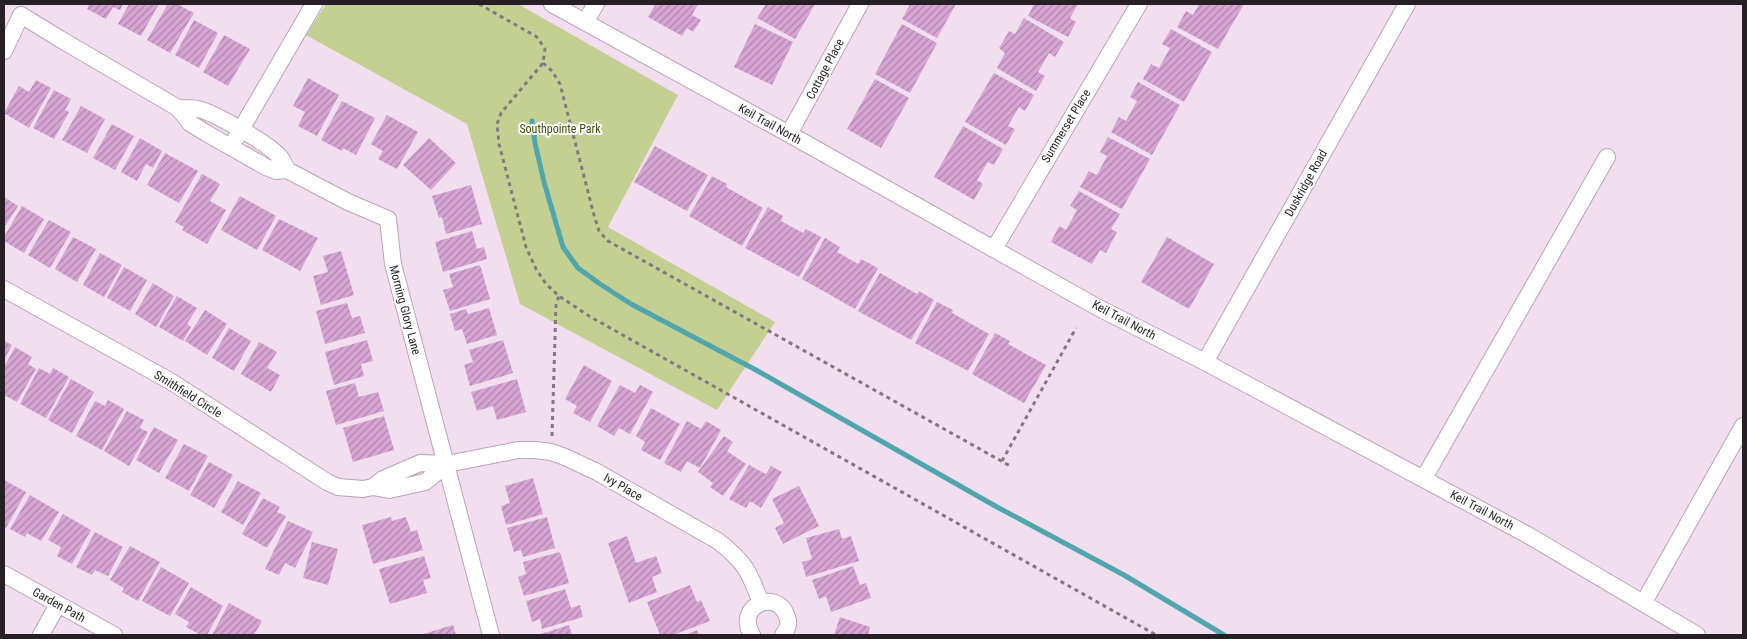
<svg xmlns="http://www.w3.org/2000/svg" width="1747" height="639" viewBox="0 0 1747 639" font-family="'Roboto Condensed',sans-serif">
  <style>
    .green { fill: #c3d091 }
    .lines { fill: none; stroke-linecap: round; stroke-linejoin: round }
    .stream { stroke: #4fa6ad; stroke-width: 5 }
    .building { fill: url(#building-hatch) }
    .street-casing { stroke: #b8a6b6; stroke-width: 18 }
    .path { stroke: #837782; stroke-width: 3; stroke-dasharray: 4 4; stroke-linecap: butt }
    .street { stroke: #fff; stroke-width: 16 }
    .labels { text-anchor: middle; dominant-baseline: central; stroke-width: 4; stroke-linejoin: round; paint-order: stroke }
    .street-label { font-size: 12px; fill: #261f25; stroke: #fff }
    .park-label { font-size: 12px; fill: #444d02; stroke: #fff }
  </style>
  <defs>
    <pattern id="building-hatch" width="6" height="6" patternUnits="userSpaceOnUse" patternTransform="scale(1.25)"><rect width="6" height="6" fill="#d7a5d3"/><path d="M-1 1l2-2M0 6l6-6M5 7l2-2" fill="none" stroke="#ae86ab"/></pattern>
  </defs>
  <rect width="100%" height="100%" fill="#f1deef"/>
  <path class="green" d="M326 4H518L678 95 608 227 775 322 717 410 520 304 467 124 306 35Z"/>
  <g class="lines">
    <path class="stream" d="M532 121 535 143 544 182 563 247 578 268 600 284 631 304 756 370 997 507 1124 575 1224 635"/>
  </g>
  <path class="building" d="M89 4H123L120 10 113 7 106 19 87 9Z
    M129 4H159L141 36 118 24Z
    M168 4H177L194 13 170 53 147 40Z
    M652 4H698L692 15 701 20 693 32 687 28 682 36 648 17 655 5Z
    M766 4H815L795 39 757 18Z
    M910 4H956L937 38 902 19Z
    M1034 4H1078L1070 18 1076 22 1068 37 1028 16Z
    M1199 4H1244L1218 49 1177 27 1186 11 1193 15Z
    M1024 18 1064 42 1055 57 1049 53 1038 72 1045 76 1036 91 997 68 1005 53 999 48 1009 31 1015 34Z
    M194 20 218 33 199 68 175 55Z
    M755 24 793 42 772 85 734 67Z
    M902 24 937 43 910 93 875 74Z
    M1171 29 1212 52 1184 102 1143 79 1151 64 1159 68 1170 48 1162 44Z
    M224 35 250 49 228 86 203 72Z
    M994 73 1034 95 1025 111 1019 107 1008 126 1015 129 1006 145 965 122Z
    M308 78 339 95 317 136 298 126 305 112 293 106Z
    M875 79 909 98 881 148 847 129Z
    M36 80 51 88 29 128 4 113 19 86 29 92Z
    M1138 82 1180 105 1152 155 1111 132 1119 117 1126 121 1137 101 1130 97Z
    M54 90 71 99 65 110 69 112 54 139 33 128Z
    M342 101 375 118 356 155 343 148 342 151 321 140Z
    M81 106 105 119 87 153 62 140Z
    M387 115 418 132 397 169 378 159 383 151 371 144Z
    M112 124 134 136 115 170 93 158Z
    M963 126 1003 149 994 165 988 162 977 180 983 184 974 200 934 177Z
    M1108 137 1150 159 1122 209 1080 187 1089 171 1097 175 1107 156 1100 152Z
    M140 138 162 151 153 168 146 164 137 181 121 172Z
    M429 138 456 163 431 190 403 165Z
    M655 146 708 175 687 211 634 182Z
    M165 153 198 171 179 203 147 185Z
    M202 174 220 184 210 201 226 210 207 244 182 230 184 227 175 222Z
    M712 176 727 184 726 187 763 208 742 246 689 216Z
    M471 185 482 224 446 234 442 217 439 218 432 196Z
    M1079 191 1120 214 1111 229 1117 232 1106 253 1100 250 1092 264 1051 242 1059 226 1066 230 1077 210 1070 206Z
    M240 196 276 216 257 250 221 230Z
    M4 197 18 206 4 228Z
    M22 206 44 219 24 253 4 241V237Z
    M768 207 783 216 781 221 803 233 806 229 821 237 799 277 745 248Z
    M279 219 318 238 300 271 262 250Z
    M49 220 71 232 50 268 28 255Z
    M472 231 477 249 484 247 487 259 443 272 435 242Z
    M73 237 96 249 77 282 55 269Z
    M1167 237 1214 264 1189 309 1141 282Z
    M825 238 840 247 837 252 858 264 861 259 878 268 855 309 802 279Z
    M341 251 354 295 321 305 313 276 328 272 323 256Z
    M100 253 122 265 104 297 83 285Z
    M480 265 490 299 450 311 443 290 453 287 449 274Z
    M124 267 147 280 130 311 107 298Z
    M880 273 917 294 919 291 934 300 911 340 858 311Z
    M153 283 174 296 156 327 135 314Z
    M177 296 197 308 187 324 191 327 183 341 159 327Z
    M937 302 953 310 952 313 989 334 968 371 915 343Z
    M347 303 352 318 360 316 365 333 325 344 316 311Z
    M489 308 497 335 467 344 462 329 455 331 450 314 466 309 468 314Z
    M205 310 227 324 207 355 185 341Z
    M229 328 251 341 234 371 212 358Z
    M995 333 1010 341 1008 344 1046 365 1024 403 972 374Z
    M367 340 373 361 361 364 364 376 334 385 325 352Z
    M503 340 513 373 470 386 464 365 473 362 469 350Z
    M4 341 12 345 4 360Z
    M259 342 277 352 267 368 280 375 271 392 241 374Z
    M15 347 32 357 28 364 36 369 17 402 4 395V367Z
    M584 365 612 381 590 422 573 413 577 406 565 399Z
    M39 368 50 374 53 368 69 377 46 418 20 404Z
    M71 379 94 392 72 433 48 420Z
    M517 379 526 412 497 420 493 406 477 411 471 392Z
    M355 383 359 397 378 392 384 411 336 425 326 391Z
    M620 385 635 393 640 385 653 392 630 434 619 428 614 436 597 426Z
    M108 400 124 409 102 450 76 436 95 401 105 406Z
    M651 408 680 424 660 460 641 450 645 442 636 436Z
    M127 411 144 420 140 428 148 432 129 466 104 451Z
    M384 416 394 450 353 462 343 428Z
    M687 421 701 429 706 421 721 430 700 468 687 461 681 472 664 463Z
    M154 427 178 440 159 473 136 460Z
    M724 436 733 442 727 451 746 464 723 496 710 487 713 483 698 472Z
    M184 444 208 456 189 491 165 478Z
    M209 462 233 475 214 508 190 495Z
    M749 465 766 474 771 466 782 472 761 508 750 501 746 508 729 499Z
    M533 478 543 514 506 525 501 506 510 503 505 486Z
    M4 480 26 492 6 528 4 526Z
    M238 481 261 493 243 525 221 512Z
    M799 486 819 526 783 544 775 528 784 523 772 499Z
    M30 495 59 512 41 541 27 533 25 537 10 529Z
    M263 498 280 507 277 512 286 516 267 548 242 534Z
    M63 514 91 530 72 564 57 556 61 547 48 540Z
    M391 517 392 521 406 517 411 532 417 530 423 550 373 564 362 525Z
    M547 517 555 548 523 557 521 550 514 552 507 528Z
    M288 521 313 532 295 568 285 563 279 575 265 569Z
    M839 529 842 539 851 536 859 561 806 577 802 562 812 559 806 538Z
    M95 532 123 547 108 576 95 570 92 575 76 567Z
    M627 536 636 563 656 556 662 573 652 577 657 592 629 603 608 543Z
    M312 542 338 549 328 585 303 578Z
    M130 546 160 562 138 601 122 592 124 588 110 580Z
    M560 552 569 583 524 596 518 577 526 574 523 562Z
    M424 556 431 578 423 580 427 593 390 604 379 569Z
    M853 566 860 585 866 583 871 598 831 612 826 596 819 599 812 580Z
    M161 567 189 583 170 616 142 601Z
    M690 585 697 602 701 600 710 621 673 635H660L647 602Z
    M191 587 223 606 207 635H201L186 627 189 622 175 614Z
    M565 589 571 608 580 605 583 617 542 629 540 619 532 622 526 601Z
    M229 603 262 621 254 635H212Z
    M840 617 870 627 868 635H834Z
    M453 625 456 635H420Z
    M569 625 572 635H541V634Z
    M697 630 699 635H685Z"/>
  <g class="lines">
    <g class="street-casing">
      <path id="street" d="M552 4 789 134 1097 307 1205 362 1526 534 1697 635
        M585 22 596 4
        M4 51 21 15 60 39 178 108 190 123 206 133 266 167 276 171 287 170
        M178 108C184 108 192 108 198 109 213 112 269 144 279 156 283 160 285 165 287 170L348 202 388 219 393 264 491 635
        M789 134 860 4
        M236 138 314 4
        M994 249 1139 4
        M4 289 170 381 327 482 338 487 363 489 373 487 383 479 420 463 447 464 518 450H535L551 452 565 457 597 472 718 541C745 562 749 571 761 603
        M1205 362 1407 4
        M1424 478 1607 157
        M373 487 389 490 425 482 447 464
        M4 574 114 635
        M1644 602 1743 426
        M41 635 58 604
        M752 635C734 606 778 587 787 617 790 623 787 630 783 635"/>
    </g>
    <path class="path" d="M479 4 537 37 545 49 543 63 501 113 497 124 499 144 526 247 536 269 546 284 559 296 589 316 1156 635
      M543 63 552 71 560 84 594 215 599 231 608 241 1012 467
      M552 436 556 304 559 296
      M1002 461 1076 328"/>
    <use href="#street" class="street"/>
  </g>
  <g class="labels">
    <g class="street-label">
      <text transform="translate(825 69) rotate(-62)">Cottage Place</text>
      <text transform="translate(770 124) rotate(29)">Keil Trail North</text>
      <text transform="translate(1066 126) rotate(-59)">Summerset Place</text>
      <text transform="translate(1306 183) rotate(-61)">Duskridge Road</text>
      <text transform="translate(405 310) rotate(75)">Morning Glory Lane</text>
      <text transform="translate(1124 320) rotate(28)">Keil Trail North</text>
      <text transform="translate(188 394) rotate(32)">Smithfield Circle</text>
      <text transform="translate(623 487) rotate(30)">Ivy Place</text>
      <text transform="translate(1482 510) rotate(28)">Keil Trail North</text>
      <text transform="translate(59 605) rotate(29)">Garden Path</text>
    </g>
    <g class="park-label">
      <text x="560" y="129">Southpointe Park</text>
    </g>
  </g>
  <rect width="1747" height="639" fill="none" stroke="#261f25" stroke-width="10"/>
</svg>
